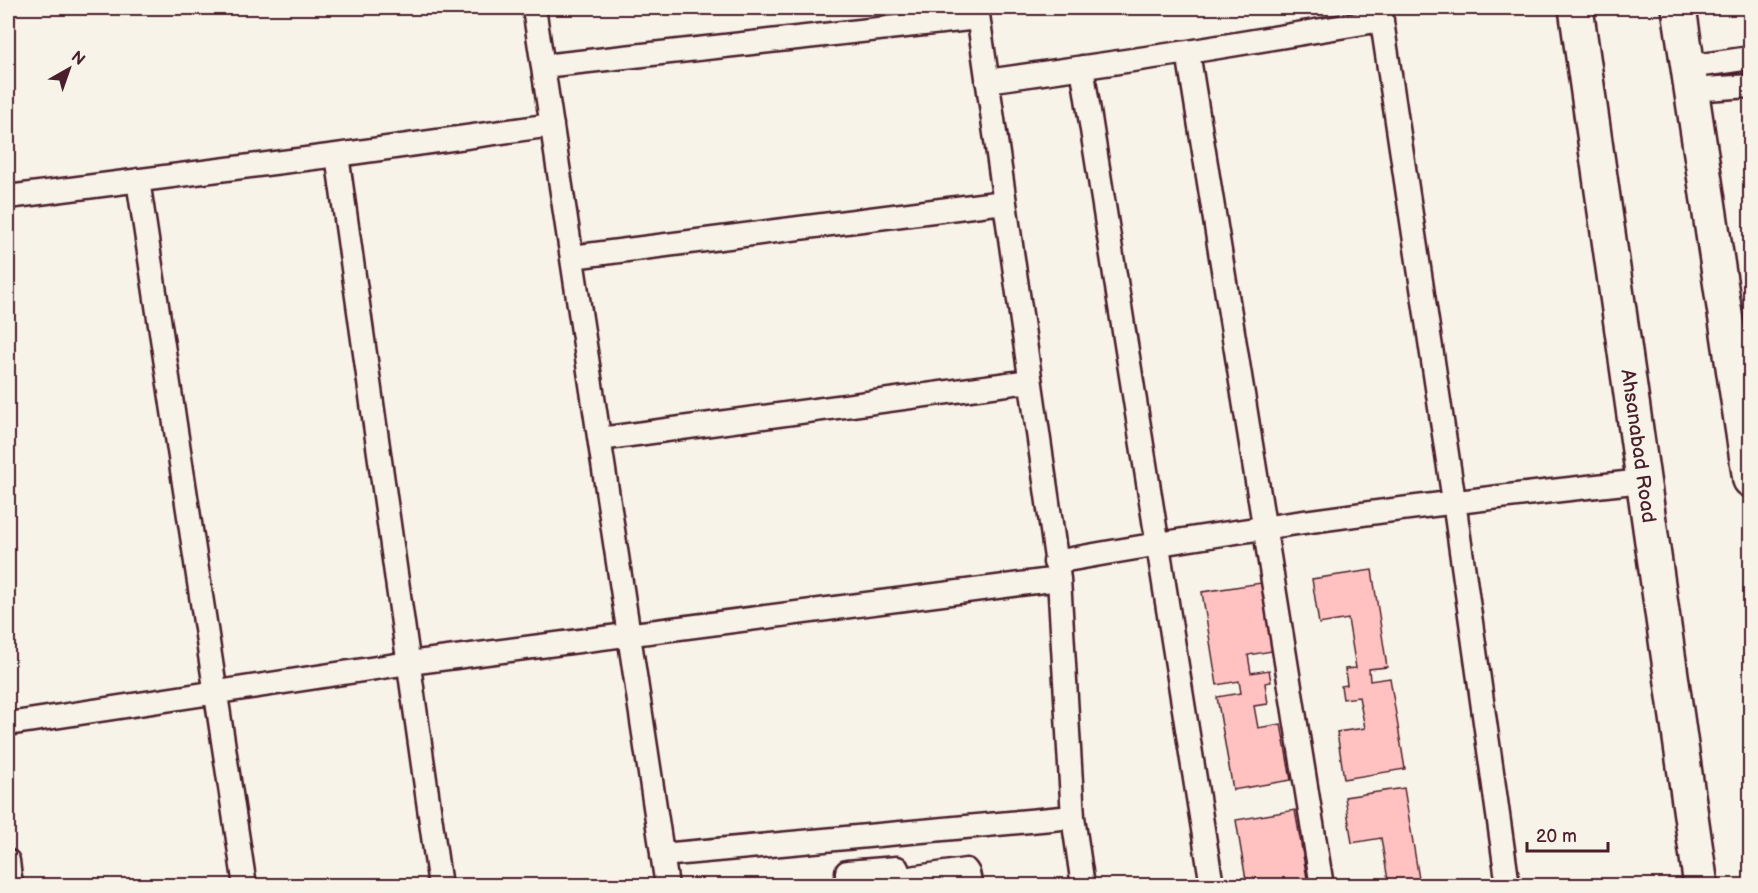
<svg xmlns="http://www.w3.org/2000/svg" width="1758" height="893" viewBox="0 0 1758 893" font-family="'Balsamiq Sans',sans-serif">
  <style>
    .building { fill: #ffc2c0; stroke: #4a1f2b; stroke-width: 1.5 }
    .lines { fill: none; stroke-linecap: round; stroke-linejoin: round }
    .street-casing { stroke: #4a1f2b; stroke-width: 27 }
    .primary-casing { stroke: #4a1f2b; stroke-width: 38 }
    .street { stroke: #f7f3e8; stroke-width: 22 }
    .primary { stroke: #f7f3e8; stroke-width: 33 }
    .labels { text-anchor: middle; dominant-baseline: central; stroke-width: 6; stroke-linejoin: round; paint-order: stroke }
    .street-label { font-size: 20px; fill: #4a1f2b; stroke: #f7f3e8 }
  </style>
  <rect width="100%" height="100%" fill="#f7f3e8"/>
  <filter id="ink" filterUnits="userSpaceOnUse"><feTurbulence type="fractalNoise" baseFrequency=".0167" numOctaves="2"/><feDisplacementMap in="SourceGraphic" scale="12" xChannelSelector="R" yChannelSelector="G"/><feConvolveMatrix kernelMatrix="1 2 1 2 8 2 1 2 1" color-interpolation-filters="sRGB"/></filter>
  <g filter="url(#ink)">
    <path class="building" d="M1372 570 1387 667 1369 669 1370 681 1390 678 1405 769 1344 779 1337 732 1365 728 1359 697 1343 699 1341 686 1347 685 1345 669 1356 668 1348 619 1319 624 1312 579Z
      M1261 583 1272 651 1248 655 1251 673 1269 670 1271 682 1265 683 1268 704 1254 706 1258 728 1281 724 1291 780 1233 790 1217 697 1241 693 1239 681 1217 685 1202 592Z
      M1404 788 1420 885 1389 886 1381 838 1352 843 1345 797Z
      M1295 810 1307 878 1283 882V886H1247L1236 820Z"/>
    <g class="lines">
      <g class="street-casing">
        <path id="street" d="M534 8 667 886
          M977 8 1059 579 1073 817 1083 886
          M1380 8 1454 501 1508 886
          M1188 52 1322 886
          M543 66 978 18
          M1082 67 1212 886
          M1688 67 1750 58
          M987 81 1188 52 1382 20
          M1691 90 1750 86
          M337 155 440 886
          M138 180 245 886
          M8 197 337 155 552 125
          M572 257 1004 202
          M600 439 1030 381
          M1055 562C1250 526 1447 502 1643 481
          M8 724 409 663 1059 579
          M662 855 1073 817
          M8 861 11 886
          M903 879 966 870 968 873 971 886
          M847 886V872L897 868 903 886"/>
      </g>
      <g class="primary-casing">
        <path id="primary" d="M1576 8 1701 886
          M1679 8 1750 480"/>
      </g>
      <use href="#street" class="street"/>
      <use href="#primary" class="primary"/>
    </g>
  </g>
  <g class="labels">
    <g class="street-label">
      <text transform="translate(1638 446) rotate(82)">Ahsanabad Road</text>
    </g>
  </g>
  <rect width="1758" height="893" fill="none" stroke="#f7f3e8" stroke-width="30"/>
  <rect x="15" y="15" width="1728" height="863" fill="none" stroke="#4a1f2b" stroke-width="2" filter="url(#ink)"/>
  <g transform="translate(69 69) rotate(40)" stroke="#f7f3e8" stroke-width="4.5" paint-order="stroke">
  <path d="M0-4.5L10 22L0 15L-10 22Z" fill="#4a1f2b"/>
  <text y="-9" font-size="16" font-weight="bold" text-anchor="middle" fill="#4a1f2b">N</text>
  </g>
  <path d="M1527 842v9h81v-9" fill="none" stroke="#4a1f2b" stroke-width="3"/>
  <text x="1536" y="842" font-size="18" fill="#4a1f2b" stroke="#f7f3e8" stroke-width="4.5" paint-order="stroke">20 m</text>
</svg>
